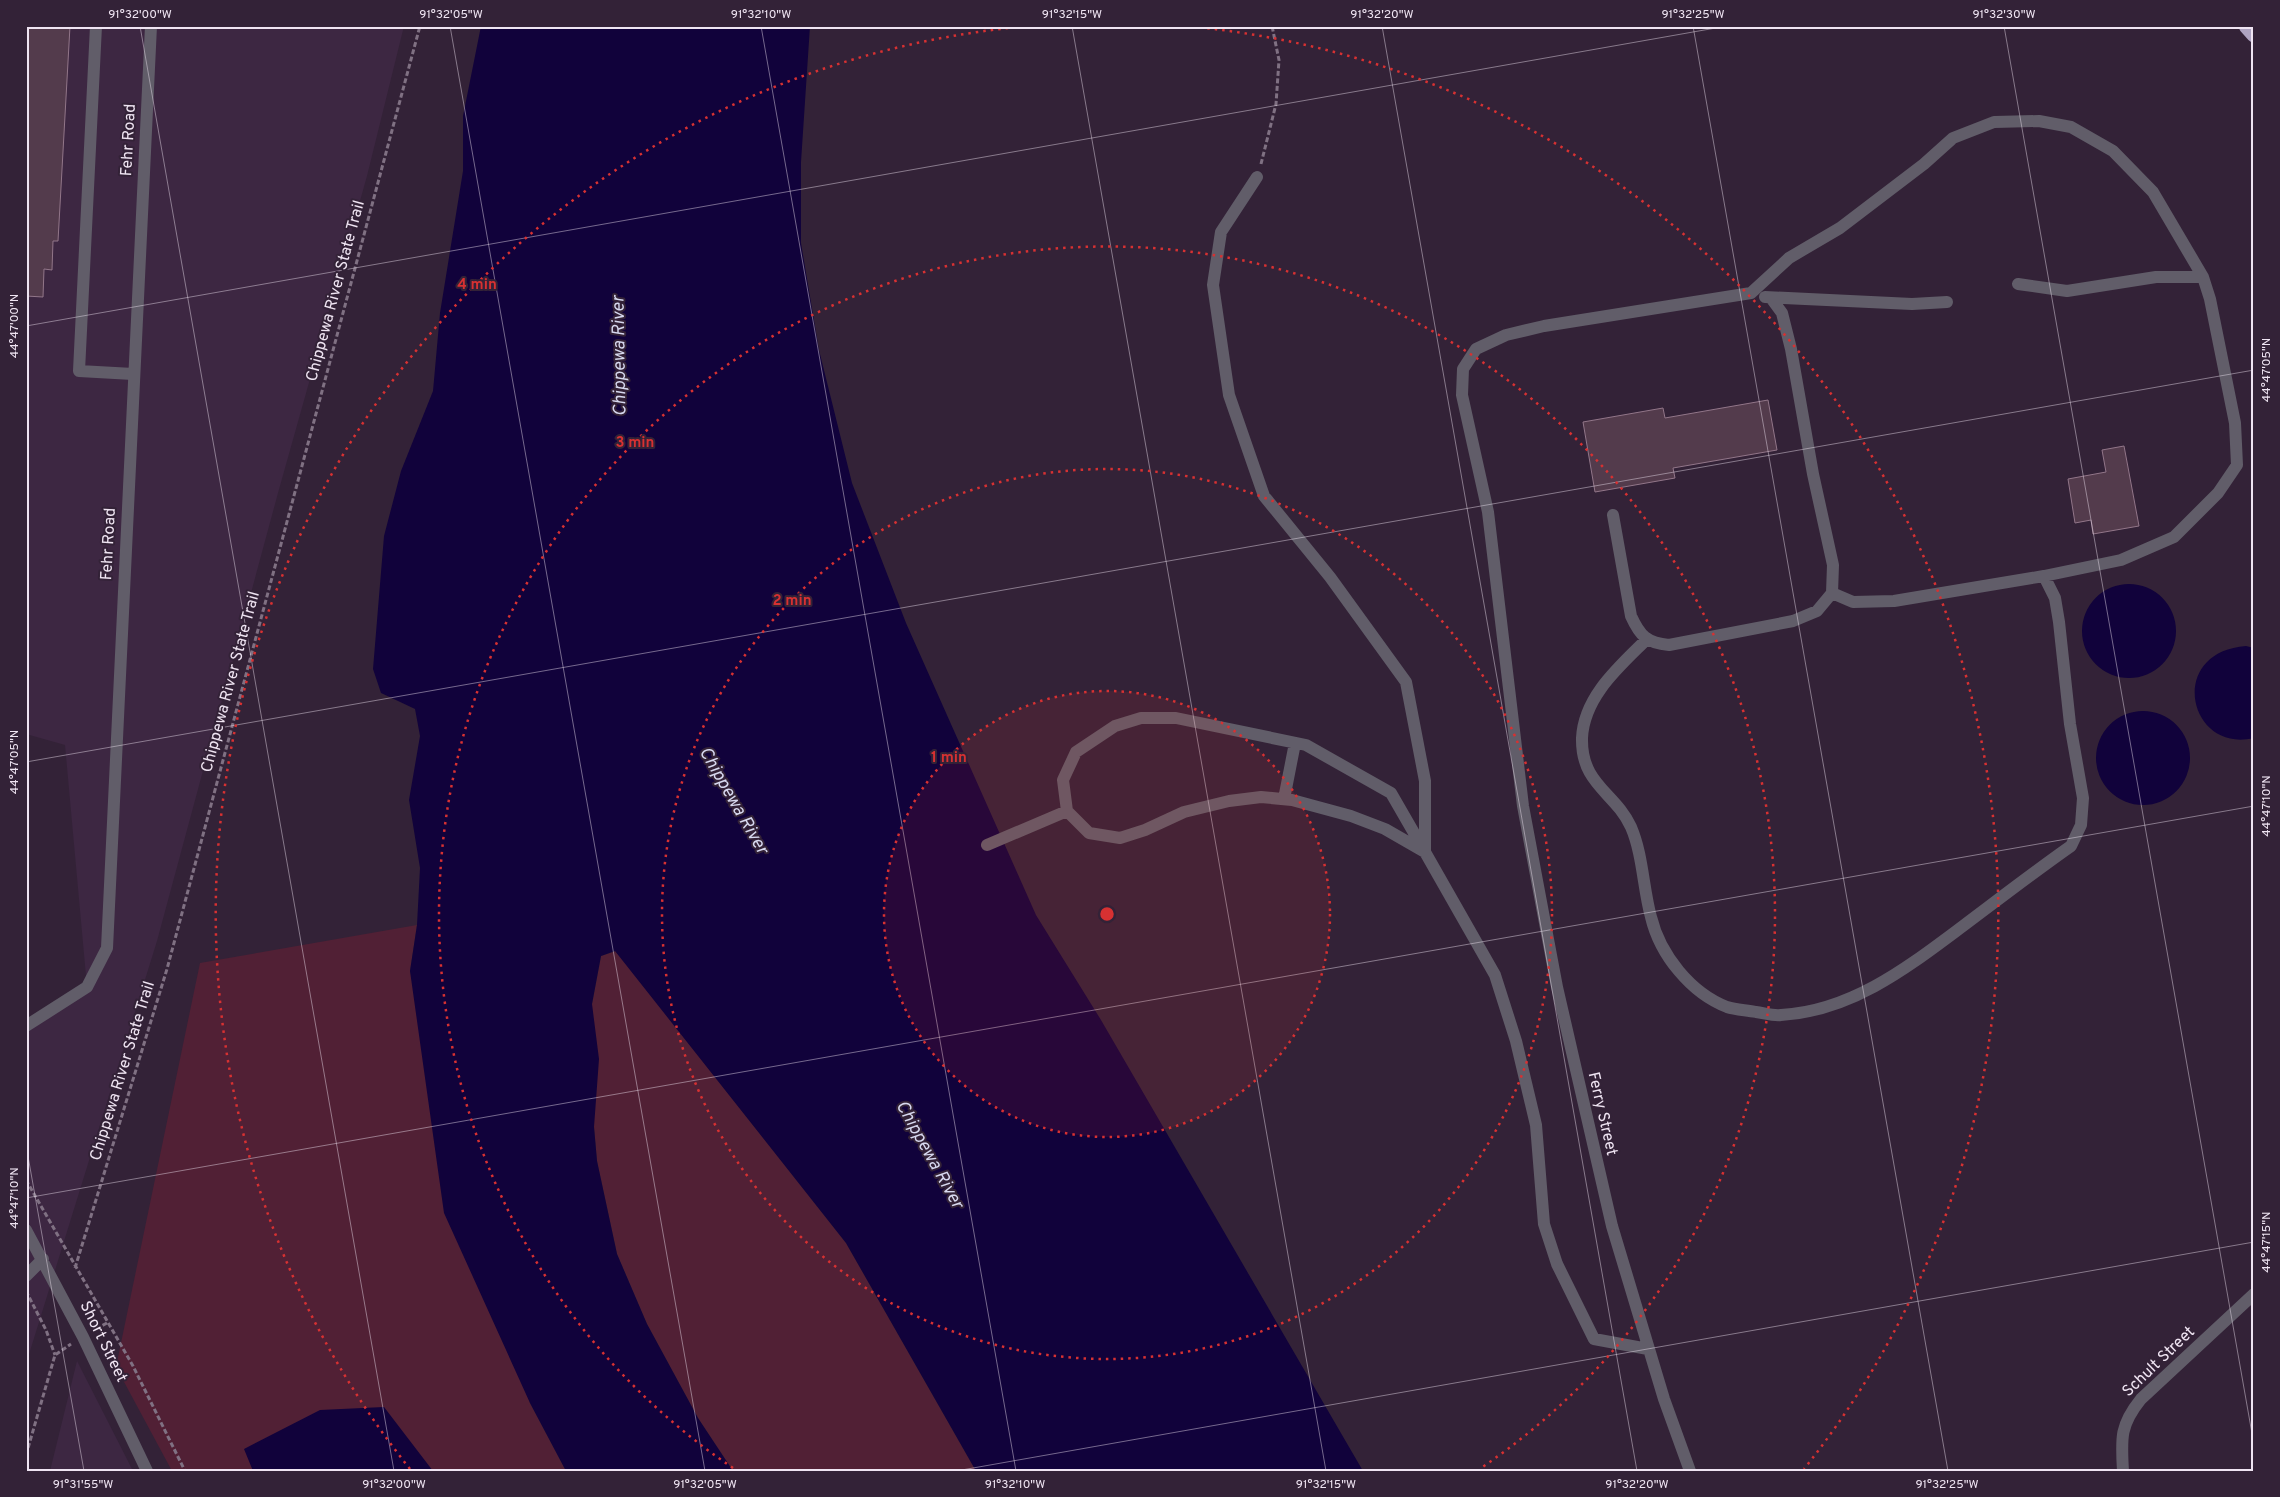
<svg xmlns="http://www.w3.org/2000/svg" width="2280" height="1497" viewBox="0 0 2280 1497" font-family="Overpass,sans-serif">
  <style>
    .built { fill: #3d2742 }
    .green { fill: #512035 }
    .water { fill: #11023b }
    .building { fill: #533b4c; stroke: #927689 }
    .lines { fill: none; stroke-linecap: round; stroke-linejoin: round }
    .path { stroke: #807183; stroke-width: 3; stroke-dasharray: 5 2.5; stroke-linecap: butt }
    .minor { stroke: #615d69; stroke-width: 12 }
    .highway { stroke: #aea3c1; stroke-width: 15 }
    .ticks { fill: none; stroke: #efe4f2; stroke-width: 1; stroke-opacity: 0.45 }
    .ring { fill: none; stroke: #d73132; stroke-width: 2.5; stroke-dasharray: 2.5 5 }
    .labels { text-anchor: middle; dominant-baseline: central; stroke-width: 4; stroke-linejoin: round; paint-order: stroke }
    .street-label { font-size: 16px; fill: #efe4f2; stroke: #332237 }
    .water-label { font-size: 18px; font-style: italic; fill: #d7d8ef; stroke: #332237 }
    .centre { fill: #d73132; stroke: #332237; stroke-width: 2.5 }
    .ring-label { font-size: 15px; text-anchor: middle; font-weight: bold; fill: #d73132; stroke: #332237; stroke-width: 4; stroke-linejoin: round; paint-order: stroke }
    .neatline { fill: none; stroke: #efe4f2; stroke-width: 2 }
    .ticks-label { font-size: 12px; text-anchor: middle; fill: #efe4f2 }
  </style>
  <rect width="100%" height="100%" fill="#332237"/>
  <path class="built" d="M26 26H404L367 176 278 493 157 941 26 1364V1026L87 987 65 745 26 734Z
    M77 1361 133 1471H50Z"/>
  <path class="green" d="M417 925 410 971 530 1403 566 1471H172L116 1367 200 963Z
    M616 951 846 1243 976 1471H733L698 1418 647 1324 617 1254 597 1161 594 1127 592 1004 601 956Z"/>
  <path class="water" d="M481 26H810L801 162V243L819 350 852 483 906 623 1036 915 1101 1020 1363 1471H976L846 1243 615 951 601 956 592 1004 599 1059 594 1127 597 1161 617 1254 647 1324 698 1418 733 1471H566L530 1403 444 1213 410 971 417 925 420 868 409 800 420 736 415 709 381 693 373 669 384 536 401 471 433 391 440 313 463 171V116Z
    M2082 631a47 47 0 1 1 94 0a47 47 0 1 1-94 0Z
    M2246 646 2254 648V738C2188 754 2166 652 2246 646Z
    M2096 758a47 47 0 1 1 94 0a47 47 0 1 1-94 0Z
    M384 1407 433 1471H253L244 1449 320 1410Z"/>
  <path class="building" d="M26 26H70L58 241H53L52 270 44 269 43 297 26 296Z
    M1768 400 1777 450 1673 468 1675 478 1595 492 1583 422 1663 408 1665 418Z
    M2124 446 2139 526 2093 534 2091 520 2075 523 2068 479 2106 472 2102 450Z"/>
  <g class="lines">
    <path class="path" d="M1261 164 1276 104 1279 60 1272 26
      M26 1180 133 1366 185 1471
      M75 1268 167 969 420 26
      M26 1291 46 1330 55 1355
      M96 1329 107 1323
      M26 1455 55 1355 71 1344"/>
    <path class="minor" d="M96 26 79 371 133 374
      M1257 177 1221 232 1213 285 1229 395 1264 496 1330 577 1406 682 1425 781V852L1495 975 1516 1041 1536 1125 1544 1224 1557 1264 1594 1339 1648 1349
      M2018 284 2067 291 2156 277H2203
      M1765 297 1912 304 1947 302
      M1613 515 1631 616C1640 636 1647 643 1669 645L1793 621 1817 611 1832 593 1833 565 1813 474 1791 349 1782 313 1771 298
      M1647 639C1620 666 1584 696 1582 738 1581 785 1615 792 1631 827 1643 855 1643 888 1651 917 1660 955 1691 993 1727 1007 1736 1010 1747 1010 1756 1012 1764 1013 1773 1016 1781 1015 1852 1011 1908 967 1963 926 1999 899 2034 872 2071 846L2081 825 2083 798 2070 724 2059 622 2055 598 2044 576
      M1141 718H1176L1306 745 1391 793 1425 852 1385 829 1351 816 1292 800 1261 797 1229 801 1184 812 1145 830 1120 838 1089 833 1067 811 1063 780 1076 752 1115 726Z
      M1284 799 1295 743
      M987 845 1067 811
      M26 1026 87 987 107 948 151 26
      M26 1230 83 1337 147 1471
      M26 1276 43 1259
      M1690 1471 1664 1399 1612 1226 1557 987 1523 806 1488 512 1462 395 1463 369 1476 349 1506 335 1544 326 1751 293 1789 258 1840 228 1924 164 1953 138 1994 122 2039 121 2071 127 2113 151 2153 192 2203 277 2210 299 2235 423 2237 465 2218 493 2174 537 2121 560 2044 576 1894 601 1853 602 1832 593
      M2123 1471C2121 1438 2120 1425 2141 1399L2254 1294"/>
    <path class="highway" d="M2246 26 2254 35"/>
  </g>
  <path class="ticks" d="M140 26 394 1471M450 26 705 1471M761 26 1016 1471M1072 26 1326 1471M1382 26 1637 1471M1693 26 1948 1471M2004 26 2254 1445M26 326 1727 26M26 762 2254 370M26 1145 84 1471M26 1198 2254 806M956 1471 2254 1242"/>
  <circle cx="1107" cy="914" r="223" fill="#d73132" fill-opacity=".12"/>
  <g class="ring">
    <circle cx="1107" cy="914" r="223"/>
    <circle cx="1107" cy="914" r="445"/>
    <path d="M733 1468A668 668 0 1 1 1481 1468"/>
    <path d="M410 1469A891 891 0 0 1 1029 26M1185 26A891 891 0 0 1 1804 1469"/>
  </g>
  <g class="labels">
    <g class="street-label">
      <text transform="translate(129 140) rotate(-87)">Fehr Road</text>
      <text transform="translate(336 291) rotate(-75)">Chippewa River State Trail</text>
      <text transform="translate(109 544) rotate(-87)">Fehr Road</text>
      <text transform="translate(231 682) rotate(-75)">Chippewa River State Trail</text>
      <text transform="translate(123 1071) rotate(-73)">Chippewa River State Trail</text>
      <text transform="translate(1602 1114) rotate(77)">Ferry Street</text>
      <text transform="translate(103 1342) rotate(64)">Short Street</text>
      <text transform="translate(2159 1362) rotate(-44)">Schult Street</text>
    </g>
    <g class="water-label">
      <text transform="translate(620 356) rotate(-91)">Chippewa River</text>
      <text transform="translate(733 801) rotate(60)">Chippewa River</text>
      <text transform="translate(929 1155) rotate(61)">Chippewa River</text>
    </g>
  </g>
  <circle cx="1107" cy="914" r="8" class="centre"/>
  <g class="ring-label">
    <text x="477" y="289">4 min</text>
    <text x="635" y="447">3 min</text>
    <text x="792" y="605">2 min</text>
    <text x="949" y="762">1 min</text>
  </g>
  <rect width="2280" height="1497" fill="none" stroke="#332237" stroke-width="55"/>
  <rect x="28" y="28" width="2224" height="1442" class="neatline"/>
  <g class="ticks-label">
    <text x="140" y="18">91°32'00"W</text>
    <text x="451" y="18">91°32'05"W</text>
    <text x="761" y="18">91°32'10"W</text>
    <text x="1072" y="18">91°32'15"W</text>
    <text x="1382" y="18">91°32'20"W</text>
    <text x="1693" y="18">91°32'25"W</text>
    <text x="2004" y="18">91°32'30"W</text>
    <text transform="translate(14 326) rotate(-90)" y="4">44°47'00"N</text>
    <text transform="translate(2266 370) rotate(-90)" y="4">44°47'05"N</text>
    <text transform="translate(14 762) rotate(-90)" y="4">44°47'05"N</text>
    <text transform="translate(2266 806) rotate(-90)" y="4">44°47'10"N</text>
    <text transform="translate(14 1198) rotate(-90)" y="4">44°47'10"N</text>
    <text transform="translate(2266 1242) rotate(-90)" y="4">44°47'15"N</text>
    <text x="83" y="1488">91°31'55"W</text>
    <text x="394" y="1488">91°32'00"W</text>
    <text x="705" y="1488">91°32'05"W</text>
    <text x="1015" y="1488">91°32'10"W</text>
    <text x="1326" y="1488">91°32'15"W</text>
    <text x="1637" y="1488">91°32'20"W</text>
    <text x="1947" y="1488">91°32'25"W</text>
  </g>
</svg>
